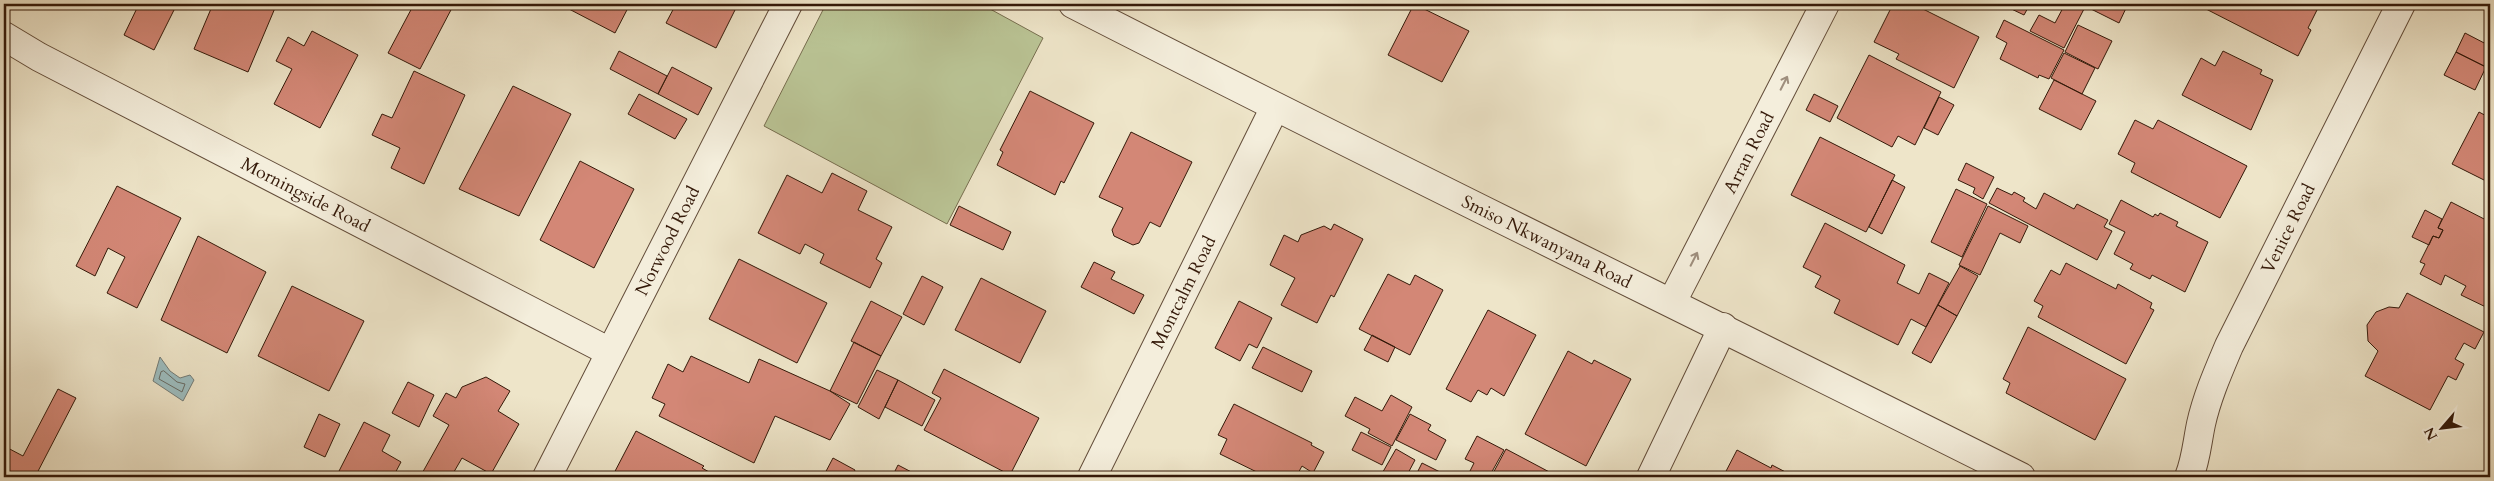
<svg xmlns="http://www.w3.org/2000/svg" width="2494" height="481" viewBox="0 0 2494 481" font-family="Cardo,serif">
  <style>
    .green { fill: #bac495; stroke: #776e4f }
    .water { fill: #9dbdbf; stroke: #737b76 }
    .lines { fill: none; stroke-linecap: round; stroke-linejoin: round }
    .shore { stroke: #686b64; stroke-width: 1 }
    .building { fill: #d38776; stroke: #341909 }
    .minor-casing { stroke: #624c39; stroke-width: 30 }
    .minor { stroke: #f4eedc; stroke-width: 28 }
    .oneway { stroke: #9e8e7d }
    .labels { text-anchor: middle; dominant-baseline: central; stroke-width: 4; stroke-linejoin: round; paint-order: stroke }
    .street-label { font-size: 18px; fill: #341909; stroke: #f4eedc }
  </style>
  <rect width="100%" height="100%" fill="#eee5c9"/>
  <filter id="stains"><feTurbulence type="fractalNoise" baseFrequency=".004" numOctaves="4"/><feColorMatrix values="0 0 0 0 .2 0 0 0 0 .09 0 0 0 0 .02 0 0 0 .5 -.17"/></filter>
  <radialGradient id="worn" r=".72"><stop offset=".6" stop-color="#630" stop-opacity="0"/><stop offset="1" stop-color="#630" stop-opacity=".3"/></radialGradient>
  <path class="green" d="M826 4H981L1043 38 947 224 764 126Z"/>
  <path class="water" d="M160 357 170 371 180 378 190 375 194 380 183 401 153 381Z"/>
  <g class="lines">
    <path class="shore" d="M164 371 177 382 185 384 182 392 159 379 161 372Z"/>
  </g>
  <path class="building" d="M139 4H177L154 50 124 35Z
    M213 4H265L275 8 248 72 194 49Z
    M414 4 453 6 420 69 388 53Z
    M572 4H630L615 33 569 9Z
    M676 4H738L716 48 666 23Z
    M1414 4 1469 31 1442 82 1388 55Z
    M1893 4H1913L1979 37 1954 88 1896 59 1899 54 1874 42Z
    M2001 4H2030L2024 15Z
    M2065 4H2079L2085 7 2064 48 2030 31 2039 15 2055 23Z
    M2089 4H2128L2119 23 2087 7Z
    M2208 4H2320L2308 28 2311 30 2298 56 2206 9Z
    M2004 20 2064 50 2049 79 2039 75 2038 78 2000 59 2007 43 1996 37Z
    M2078 25 2112 41 2098 69 2065 52Z
    M312 31 358 55 320 128 274 104 292 69 276 61 288 37 304 46Z
    M2465 33 2490 46V60L2486 67 2456 52Z
    M619 51 667 76 658 94 610 69Z
    M2223 51 2262 70 2260 74 2273 80 2251 130 2182 95 2201 58 2215 66Z
    M2456 52 2486 67 2475 90 2444 75Z
    M2064 53 2095 68 2082 94 2051 78Z
    M1869 55 1941 92 1915 145 1898 136 1892 147 1837 118Z
    M672 67 712 88 698 115 658 94Z
    M414 71 465 95 424 184 391 168 400 148 372 135 382 114 392 118Z
    M2054 80 2096 101 2081 130 2039 109Z
    M513 86 571 114 519 216 459 189Z
    M1030 91 1094 123 1064 183 1061 181 1055 195 997 165 1003 152 1000 150Z
    M639 94 687 119 675 139 628 114Z
    M1814 94 1838 106 1830 122 1806 110Z
    M1939 97 1954 105 1938 135 1924 128Z
    M2479 112 2490 118V183L2452 164Z
    M2135 120 2153 129 2158 120 2247 166 2220 218 2131 172 2135 163 2118 154Z
    M1131 132 1192 162 1160 227 1150 222 1139 243 1133 245 1114 236 1112 230 1123 208 1099 197Z
    M1820 137 1895 175 1866 232 1791 195Z
    M580 161 634 189 594 268 540 240Z
    M1966 163 1994 177 1983 199 1973 193 1975 188 1958 180Z
    M832 173 867 191 858 210 892 227 876 259 882 263 870 288 820 263 824 254 805 244 800 254 758 233 787 175 822 193Z
    M1892 180 1905 187 1882 234 1869 227Z
    M117 186 181 218 137 308 107 293 125 257 108 248 95 276 76 266Z
    M1997 188 2012 195 2014 192 2025 198 2023 201 2036 209 2044 193 2074 209 2077 204 2108 220 2104 227 2112 231 2097 260 1989 203Z
    M1956 189 1987 204 1962 257 1931 242Z
    M2121 200 2153 217 2155 214 2158 216 2160 213 2178 222 2176 226 2208 242 2185 292 2152 275 2150 279 2130 269 2133 264 2114 254 2125 232 2109 224Z
    M2451 202 2490 222V309L2461 295 2466 286 2445 275 2441 285 2420 274 2425 264 2420 262 2433 236 2439 238 2443 230 2438 228Z
    M959 206 1011 232 1003 250 950 225Z
    M1988 206 2028 226 2020 243 2000 233 1980 275 1959 265Z
    M2425 210 2442 219 2438 228 2443 230 2439 238 2433 236 2429 245 2412 237Z
    M1825 223 1905 265 1897 283 1919 294 1929 273 1949 283 1926 327 1911 319 1898 345 1834 313 1840 300 1815 287 1821 276 1803 267Z
    M1334 224 1363 239 1334 297 1331 295 1317 323 1281 305 1295 278 1270 265 1284 235 1298 242 1301 235 1324 226 1331 230Z
    M198 236 266 272 227 353 161 320Z
    M739 259 827 303 797 363 709 319Z
    M1094 262 1115 272 1111 279 1144 295 1134 314 1081 287Z
    M2066 263 2116 289 2118 284 2152 303 2150 308 2154 310 2126 364 2038 317 2043 306 2034 301 2051 270 2060 275Z
    M1960 266 1978 276 1957 316 1938 305Z
    M1388 274 1410 285 1415 275 1443 290 1410 355 1359 329Z
    M922 276 943 287 924 325 903 314Z
    M981 278 1046 311 1020 363 955 330Z
    M292 286 364 321 329 391 258 356Z
    M2407 293 2484 332 2475 349 2464 343 2455 359 2464 364 2456 380 2448 376 2430 410 2365 376 2378 351 2368 341 2367 325 2376 312 2389 307 2399 308Z
    M871 301 902 317 881 356 851 341Z
    M1239 301 1272 318 1257 348 1249 344 1240 361 1215 348Z
    M1938 305 1957 316 1931 363 1912 353Z
    M1488 310 1536 335 1504 396 1491 388 1487 395 1478 390 1471 402 1446 389Z
    M2028 327 2126 379 2095 440 2006 393 2010 383 2003 379Z
    M1372 335 1395 347 1388 362 1364 350Z
    M854 342 881 356 857 404 830 391Z
    M1263 347 1312 371 1302 392 1252 368Z
    M1568 351 1592 364 1594 360 1631 379 1586 466 1525 434Z
    M691 356 749 383 759 359 830 391 850 404 830 440 775 416 754 463 659 416 665 404 652 398 668 364 683 372Z
    M944 369 1039 418 1010 475 924 430 941 398 932 393Z
    M877 370 898 380 879 419 858 407Z
    M486 377 510 391 498 411 519 424 491 474 462 458 451 477H420L449 425 433 416 446 393 456 398 462 387Z
    M898 380 935 400 922 426 885 407Z
    M408 382 434 395 419 427 392 413Z
    M58 389 76 398 35 477H4V446L23 456Z
    M1391 395 1412 407 1392 446 1368 433 1370 429 1345 416 1355 397 1382 411Z
    M1234 404 1312 443 1311 445 1324 452 1313 473 1302 466 1296 477H1267L1220 454 1227 439 1218 435Z
    M319 414 340 424 325 457 304 447Z
    M1410 414 1431 425 1428 430 1446 440 1436 460 1396 440Z
    M364 422 390 435 382 451 401 462 393 477H336Z
    M636 431 704 466 702 468 718 477H612Z
    M1361 432 1391 447 1382 465 1352 450Z
    M1477 436 1504 450 1489 477H1467L1474 463 1465 459Z
    M1396 449 1415 460 1406 477H1380Z
    M1506 449 1555 475 1554 477H1491Z
    M1737 450 1771 468 1772 465 1795 477H1723Z
    M833 458 855 470 852 477H823Z
    M1422 463 1450 477H1415Z
    M898 465 921 477H892Z"/>
  <g class="lines">
    <g class="minor-casing">
      <g id="minor">
        <path id="s1" d="M1073 4C1387 165 1706 319 2021 477"/>
        <path id="s2" d="M4 36 39 57 610 352"/>
        <path id="s3" d="M1672 302 1825 4"/>
        <path id="s4" d="M547 477 788 4"/>
        <path id="s5" d="M1092 477 1275 107"/>
        <path d="M1651 477 1723 327"/>
        <path id="s6" d="M2189 477C2196 460 2197 443 2201 424 2207 397 2218 372 2229 346L2401 4"/>
      </g>
    </g>
    <use href="#minor" class="minor"/>
  </g>
  <defs><path id="oneway-shaft" d="M-6 0H5M1.5-3L5.5 0L1.5 3" fill="none" stroke-width="1.6" stroke-linecap="round" stroke-linejoin="round" transform="scale(1.25)"/></defs>
  <g class="oneway">
    <use href="#oneway-shaft" transform="translate(1784 83) rotate(-63)"/>
    <use href="#oneway-shaft" transform="translate(1694 259) rotate(-63)"/>
  </g>
  <g class="labels">
    <g class="street-label">
      <text stroke="none"><textPath href="#s3" startOffset="168">Arran Road</textPath></text>
      <text stroke="none"><textPath href="#s2" startOffset="341">Morningside Road</textPath></text>
      <text stroke="none"><textPath href="#s6" startOffset="269">Venice Road</textPath></text>
      <text stroke="none"><textPath href="#s4" startOffset="265">Norwood Road</textPath></text>
      <text stroke="none"><textPath href="#s1" startOffset="530">Smiso Nkwanyana Road</textPath></text>
      <text stroke="none"><textPath href="#s5" startOffset="206">Montcalm Road</textPath></text>
    </g>
  </g>
  <rect width="2494" height="481" fill="none" stroke="#eee5c9" stroke-width="20"/>
  <rect x="5" y="5" width="2484" height="471" fill="none" stroke="#341909" stroke-width="2.5"/>
  <rect x="10" y="10" width="2474" height="461" fill="none" stroke="#341909"/>
  <g transform="translate(2442 428) rotate(242)" stroke="#f4eedc" stroke-width="4" paint-order="stroke">
  <path d="M0-4L9 19L0 12L-9 19Z" fill="#341909"/>
  <text y="-8" font-size="14" font-weight="bold" text-anchor="middle" fill="#341909">N</text>
  </g>
  <rect width="100%" height="100%" filter="url(#stains)"/>
  <rect width="100%" height="100%" fill="url(#worn)"/>
</svg>
